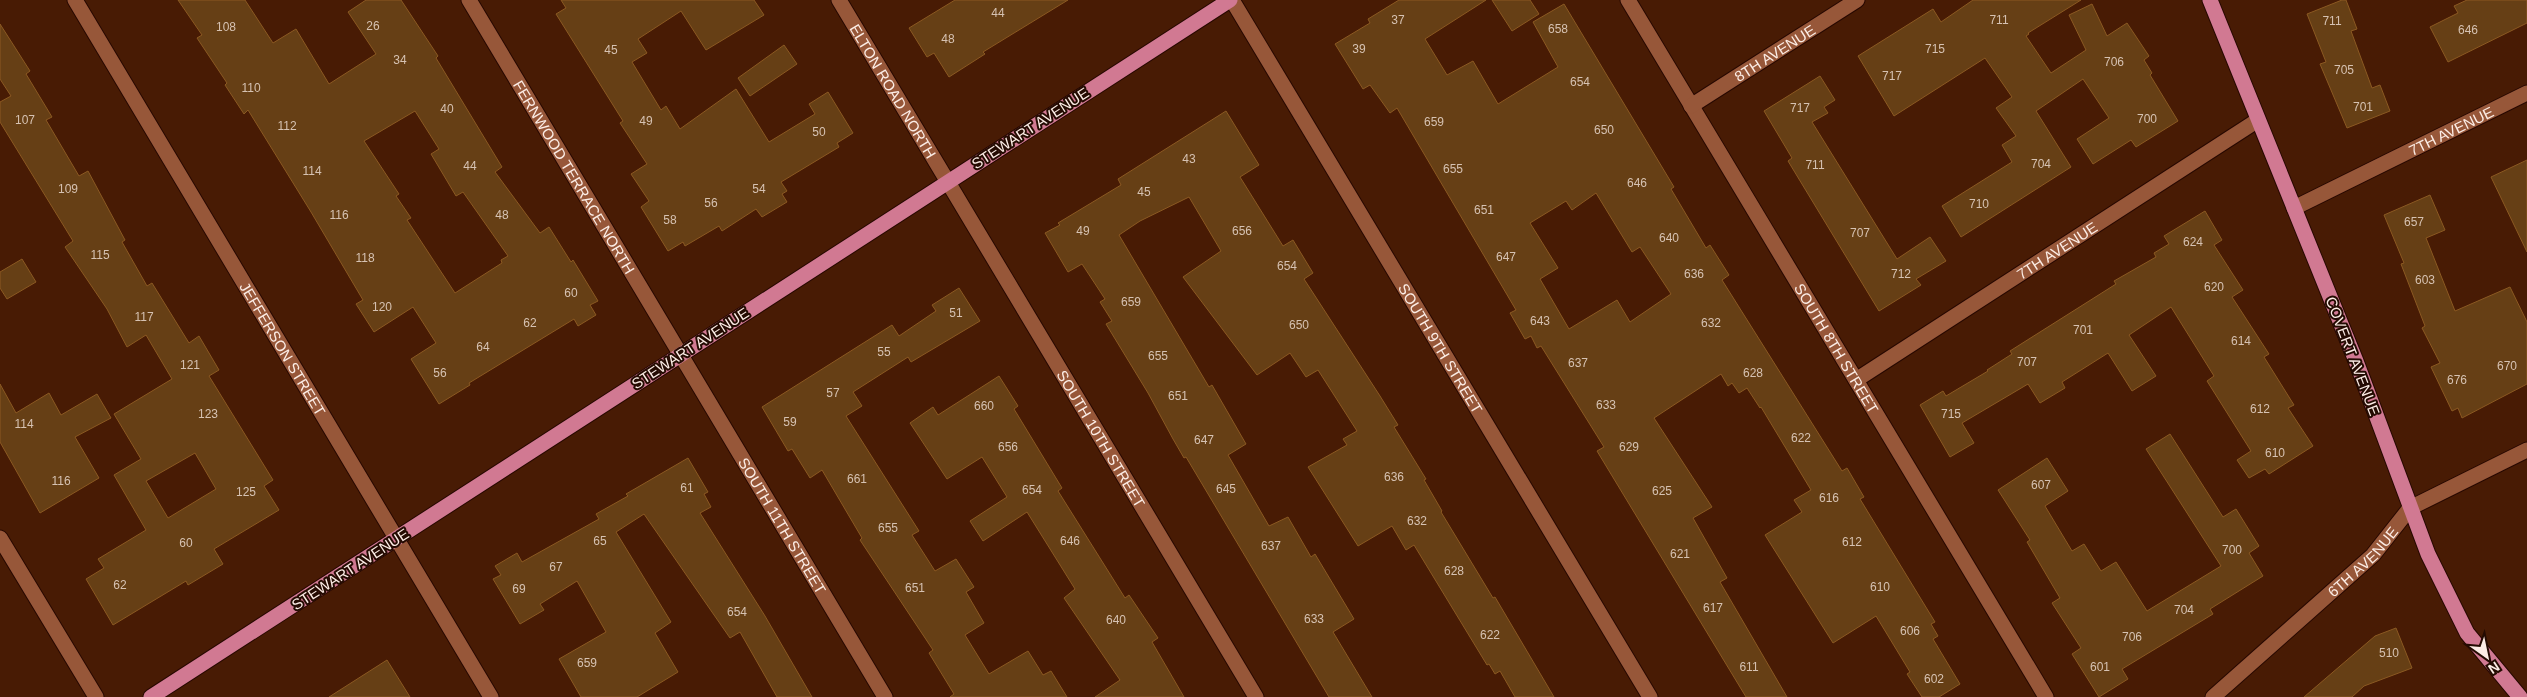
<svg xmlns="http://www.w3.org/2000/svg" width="2527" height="697" viewBox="0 0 2527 697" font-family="Arial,sans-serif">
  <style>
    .building { fill: #663f15; stroke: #8b5922; fill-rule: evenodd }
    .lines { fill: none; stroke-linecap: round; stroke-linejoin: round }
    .minor-casing { stroke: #270800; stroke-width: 17 }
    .major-casing { stroke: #270800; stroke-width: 17 }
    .minor { stroke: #975739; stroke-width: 15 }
    .major { stroke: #d17992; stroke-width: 15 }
    .labels { text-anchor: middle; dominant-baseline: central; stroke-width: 4; stroke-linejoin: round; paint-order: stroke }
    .number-label { font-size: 12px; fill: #d6c2b2 }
    .street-label { font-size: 15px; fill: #fcede6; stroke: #240b02 }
  </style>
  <rect width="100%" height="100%" fill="#481b04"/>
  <path class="building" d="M178 0H245L273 43 296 29 329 84 376 54 348 12 366 0H401L438 56 436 58 502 167 495 172 540 233 549 227 571 262 573 260 598 301 590 305 596 315 578 326 574 319 469 383 470 385 439 404 411 359 436 343 413 307 374 332 356 304 363 300 311 212 248 110 244 114 225 85 227 83 197 38 202 35ZM415 111 439 149 431 154 456 196 463 192 508 256 501 260 502 263 455 293 407 220 411 218 396 196 399 194 364 141Z
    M561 0H754L764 15 706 50 681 11 638 39 647 53 632 62 661 110 666 106 680 129 736 89 769 142 815 114 809 104 828 92 853 133 837 143 839 147 781 182 787 191 782 194 787 202 762 217 756 209 722 231 719 226 685 246 683 242 668 251 641 207 649 201 631 174 647 164 620 123 623 121 556 14 566 8Z
    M955 0H1068L983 52 985 54 949 77 934 53 927 57 909 28Z
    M1399 0H1486L1425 39 1447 75 1473 61 1498 104 1558 67 1533 22 1564 4 1674 187 1671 189 1706 248 1710 245 1729 275 1722 280 1842 471 1847 468 1864 497 1860 499 1935 622 1931 624 1938 636 1933 639 1960 684 1939 697H1922L1907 674 1910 672 1876 616 1833 643 1765 535 1802 512 1794 500 1811 490 1761 407 1760 408 1747 388 1739 393 1732 383 1728 386 1721 374 1654 418 1712 507 1693 518 1727 578 1720 582 1787 697H1746L1597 451 1604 447 1541 346 1537 348 1531 336 1525 339 1510 313 1516 310 1397 108 1390 113 1370 85 1363 89 1335 44 1370 23 1368 19ZM1596 193 1632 252 1640 247 1671 294 1630 322 1617 300 1569 329 1540 279 1558 268 1530 223 1566 201 1572 210Z
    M1492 0H1530L1539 14 1512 31Z
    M1973 0H2081L2028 33 2029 34 2026 36 2051 73 2086 50 2069 15 2092 4 2107 36 2127 23 2149 56 2144 60 2152 73 2150 75 2178 121 2136 147 2131 140 2093 164 2077 139 2109 118 2083 79 2036 111 2071 167 1961 237 1942 206 2012 162 2002 145 2016 136 1996 108 2012 97 1985 58 1894 116 1858 56 1933 9 1941 22Z
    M2342 0H2346L2357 29 2351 31 2372 88 2380 85 2390 111 2347 128 2320 64 2326 62 2307 14Z
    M2467 0H2527V23L2448 62 2430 27 2458 13 2454 6Z
    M0 24 30 71 26 74 52 117 46 120 79 176 88 171 125 240 122 242 147 286 152 283 189 343 199 336 219 370 209 376 273 480 264 486 279 510 214 549 223 564 188 585 186 581 113 625 86 579 104 568 98 559 146 530 114 475 141 459 114 414 172 379 146 335 127 347 107 309 65 247 73 241 0 122V102L11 96 0 79ZM195 453 216 489 168 518 146 481Z
    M784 45 797 64 750 96 738 78Z
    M1820 76 1835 100 1824 107 1828 113 1812 122 1897 259 1930 237 1946 261 1916 279 1921 285 1879 311 1788 161 1792 158 1764 111Z
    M1226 111 1259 165 1240 177 1283 246 1293 240 1313 273 1304 279 1380 396 1398 425 1394 427 1426 479 1424 480 1442 511 1441 512 1493 598 1495 597 1554 697H1515L1500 671 1495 674 1489 664 1487 665 1414 545 1406 550 1392 526 1358 546 1308 467 1347 445 1343 439 1357 431 1318 370 1306 377 1290 353 1257 375 1183 277 1221 251 1189 197 1140 221 1119 235 1209 387 1212 385 1246 444 1228 455 1269 526 1288 517 1311 557 1315 554 1354 619 1333 632 1372 697H1329L1186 457 1184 458 1173 439 1148 393 1106 324 1112 321 1100 302 1105 299 1082 264 1068 272 1045 233 1060 225 1058 223 1121 185 1118 179Z
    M2527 160V252L2491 177Z
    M2430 195 2445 230 2426 238 2455 311 2510 287 2527 322V384L2462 418 2458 408 2452 411 2431 367 2440 363 2422 328 2425 326 2401 264 2404 263 2384 215Z
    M2205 211 2222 240 2214 245 2243 290 2232 297 2269 354 2264 357 2294 405 2288 408 2313 446 2269 474 2265 469 2249 478 2237 460 2251 451 2207 381 2214 376 2171 307 2129 335 2156 376 2132 391 2108 353 2062 382 2065 388 2040 403 2028 384 1962 423 1974 443 1950 457 1920 405 1943 391 1946 396 1988 371 1987 370 2012 354 2010 351 2116 284 2114 281 2156 257 2154 253 2169 244 2164 236Z
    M22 259 36 282 7 299 0 288V272Z
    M959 288 980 321 911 362 908 357 853 392 862 406 846 416 919 531 912 535 935 571 956 559 974 587 966 592 984 623 965 635 989 674 1028 651 1043 675 1051 671 1067 697H950L954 694 929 653 933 650 860 540 862 538 822 470 810 478 792 449 788 451 762 407 892 325 899 336 936 311 932 305Z
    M999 376 1018 406 1014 409 1062 488 1058 491 1125 598 1129 595 1158 638 1152 642 1184 697H1095L1120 680 1064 598 1075 589 1027 512 983 541 970 521 1007 497 982 457 947 479 910 423 933 407 938 415Z
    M0 384 16 413 49 393 61 415 97 394 111 418 75 437 99 478 40 513 0 442Z
    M2170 434 2223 517 2236 509 2259 546 2249 553 2263 576 2210 609 2213 614 2122 669 2128 679 2099 697 2072 654 2081 648 2052 603 2060 598 2027 542 2030 540 1998 490 2047 458 2068 491 2045 506 2072 551 2084 544 2101 571 2116 562 2147 611 2221 566 2146 449Z
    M688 458 708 492 704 494 711 507 700 513 765 616 812 697H777L740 632 730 638 644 514 616 532 671 622 655 633 678 672 637 697H581L559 659 606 632 577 581 540 604 544 610 520 624 493 579 501 575 495 566 517 553 522 562 599 519 596 514 628 496 626 494Z
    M2396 628 2412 668 2364 686 2352 697H2304L2375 636Z
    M387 660 410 697H329Z"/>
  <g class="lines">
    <g class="minor-casing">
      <g id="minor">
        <path id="s1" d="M75 0 491 697"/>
        <path id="s2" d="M469 0 885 697"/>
        <path id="s3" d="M839 0 1256 697"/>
        <path id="s4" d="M1232 0 1650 697"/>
        <path id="s5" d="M1628 0 2046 697"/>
        <path id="s6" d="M1691 106 1857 0"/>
        <path id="s7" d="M2294 208 2527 93"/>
        <path id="s8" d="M1856 380 2258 120"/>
        <path d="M0 538 96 697"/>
        <path id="s9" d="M2213 697 2373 555 2410 508 2527 450"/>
      </g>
    </g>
    <g class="major-casing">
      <path id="major" d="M2210 0 2356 361 2428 554 2467 633 2520 697
        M151 697 1230 0"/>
    </g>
    <use href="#minor" class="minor"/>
    <use href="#major" class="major"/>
  </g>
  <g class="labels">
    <g class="number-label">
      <text x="998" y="13">44</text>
      <text x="1398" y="20">37</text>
      <text x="1999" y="20">711</text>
      <text x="2332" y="21">711</text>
      <text x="373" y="26">26</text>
      <text x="226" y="27">108</text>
      <text x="1558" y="29">658</text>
      <text x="2468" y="30">646</text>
      <text x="948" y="39">48</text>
      <text x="1359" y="49">39</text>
      <text x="1935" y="49">715</text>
      <text x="611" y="50">45</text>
      <text x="400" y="60">34</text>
      <text x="2114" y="62">706</text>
      <text x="2344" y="70">705</text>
      <text x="1892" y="76">717</text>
      <text x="1580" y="82">654</text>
      <text x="251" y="88">110</text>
      <text x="2363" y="107">701</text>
      <text x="1800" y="108">717</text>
      <text x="447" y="109">40</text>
      <text x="2147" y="119">700</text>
      <text x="25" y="120">107</text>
      <text x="646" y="121">49</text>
      <text x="1434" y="122">659</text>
      <text x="287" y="126">112</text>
      <text x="1604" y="130">650</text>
      <text x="819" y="132">50</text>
      <text x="1189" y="159">43</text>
      <text x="2041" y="164">704</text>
      <text x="1815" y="165">711</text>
      <text x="470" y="166">44</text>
      <text x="1453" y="169">655</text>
      <text x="312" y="171">114</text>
      <text x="1637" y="183">646</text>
      <text x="68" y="189">109</text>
      <text x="759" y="189">54</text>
      <text x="1144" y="192">45</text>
      <text x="711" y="203">56</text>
      <text x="1979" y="204">710</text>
      <text x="1484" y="210">651</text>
      <text x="339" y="215">116</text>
      <text x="502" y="215">48</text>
      <text x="670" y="220">58</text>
      <text x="2414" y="222">657</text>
      <text x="1083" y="231">49</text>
      <text x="1242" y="231">656</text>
      <text x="1860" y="233">707</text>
      <text x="1669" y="238">640</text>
      <text x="2193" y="242">624</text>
      <text x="100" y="255">115</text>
      <text x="1506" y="257">647</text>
      <text x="365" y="258">118</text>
      <text x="1287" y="266">654</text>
      <text x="1694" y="274">636</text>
      <text x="1901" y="274">712</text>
      <text x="2425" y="280">603</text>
      <text x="2214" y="287">620</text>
      <text x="571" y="293">60</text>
      <text x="1131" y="302">659</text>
      <text x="382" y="307">120</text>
      <text x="956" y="313">51</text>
      <text x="144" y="317">117</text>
      <text x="1540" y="321">643</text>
      <text x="530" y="323">62</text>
      <text x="1711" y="323">632</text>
      <text x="1299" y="325">650</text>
      <text x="2083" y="330">701</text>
      <text x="2241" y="341">614</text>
      <text x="483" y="347">64</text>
      <text x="884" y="352">55</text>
      <text x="1158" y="356">655</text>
      <text x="2027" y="362">707</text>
      <text x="1578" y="363">637</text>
      <text x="190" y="365">121</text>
      <text x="2507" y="366">670</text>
      <text x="440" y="373">56</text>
      <text x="1753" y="373">628</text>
      <text x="2457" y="380">676</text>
      <text x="833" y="393">57</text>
      <text x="1178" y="396">651</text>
      <text x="1606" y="405">633</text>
      <text x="984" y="406">660</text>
      <text x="2260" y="409">612</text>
      <text x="208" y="414">123</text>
      <text x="1951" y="414">715</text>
      <text x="790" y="422">59</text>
      <text x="24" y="424">114</text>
      <text x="1801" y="438">622</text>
      <text x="1204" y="440">647</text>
      <text x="1008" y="447">656</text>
      <text x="1629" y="447">629</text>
      <text x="2275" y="453">610</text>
      <text x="1394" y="477">636</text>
      <text x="857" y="479">661</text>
      <text x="61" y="481">116</text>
      <text x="2041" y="485">607</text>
      <text x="687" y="488">61</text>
      <text x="1226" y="489">645</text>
      <text x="1032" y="490">654</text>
      <text x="1662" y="491">625</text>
      <text x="246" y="492">125</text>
      <text x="1829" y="498">616</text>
      <text x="1417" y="521">632</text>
      <text x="888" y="528">655</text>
      <text x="600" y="541">65</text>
      <text x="1070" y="541">646</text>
      <text x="1852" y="542">612</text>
      <text x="186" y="543">60</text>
      <text x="1271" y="546">637</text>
      <text x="2232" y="550">700</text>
      <text x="1680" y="554">621</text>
      <text x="556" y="567">67</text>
      <text x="1454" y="571">628</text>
      <text x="120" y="585">62</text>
      <text x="1880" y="587">610</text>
      <text x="915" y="588">651</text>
      <text x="519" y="589">69</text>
      <text x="1713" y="608">617</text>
      <text x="2184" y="610">704</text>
      <text x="737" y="612">654</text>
      <text x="1314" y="619">633</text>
      <text x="1116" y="620">640</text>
      <text x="1910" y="631">606</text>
      <text x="1490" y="635">622</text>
      <text x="2132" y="637">706</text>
      <text x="2389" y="653">510</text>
      <text x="587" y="663">659</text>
      <text x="1749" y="667">611</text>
      <text x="2100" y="667">601</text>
      <text x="1934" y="679">602</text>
    </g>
    <g class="street-label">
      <text stroke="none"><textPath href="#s6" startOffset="99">8TH AVENUE</textPath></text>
      <text stroke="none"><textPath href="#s3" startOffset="106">ELTON ROAD NORTH</textPath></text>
      <text transform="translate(1030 128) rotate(-33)">STEWART AVENUE</text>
      <text stroke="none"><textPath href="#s7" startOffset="175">7TH AVENUE</textPath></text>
      <text stroke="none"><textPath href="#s2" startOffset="206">FERNWOOD TERRACE NORTH</textPath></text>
      <text stroke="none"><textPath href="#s8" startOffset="239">7TH AVENUE</textPath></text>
      <text transform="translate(690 348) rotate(-33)">STEWART AVENUE</text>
      <text stroke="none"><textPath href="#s1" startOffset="406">JEFFERSON STREET</textPath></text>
      <text stroke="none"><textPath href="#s4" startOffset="406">SOUTH 9TH STREET</textPath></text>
      <text stroke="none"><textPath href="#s5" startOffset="406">SOUTH 8TH STREET</textPath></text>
      <text transform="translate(2353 356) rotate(69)">COVERT AVENUE</text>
      <text stroke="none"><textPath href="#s3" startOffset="511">SOUTH 10TH STREET</textPath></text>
      <text stroke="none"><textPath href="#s2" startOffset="612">SOUTH 11TH STREET</textPath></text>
      <text stroke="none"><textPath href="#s9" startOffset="202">6TH AVENUE</textPath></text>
      <text transform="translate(350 569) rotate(-33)">STEWART AVENUE</text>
    </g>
  </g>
  <g transform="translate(2487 657) rotate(147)" stroke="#240b02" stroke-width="4" paint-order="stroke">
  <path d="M0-4L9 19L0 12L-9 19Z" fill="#fcede6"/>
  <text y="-8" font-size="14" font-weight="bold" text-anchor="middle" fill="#fcede6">N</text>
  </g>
</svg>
